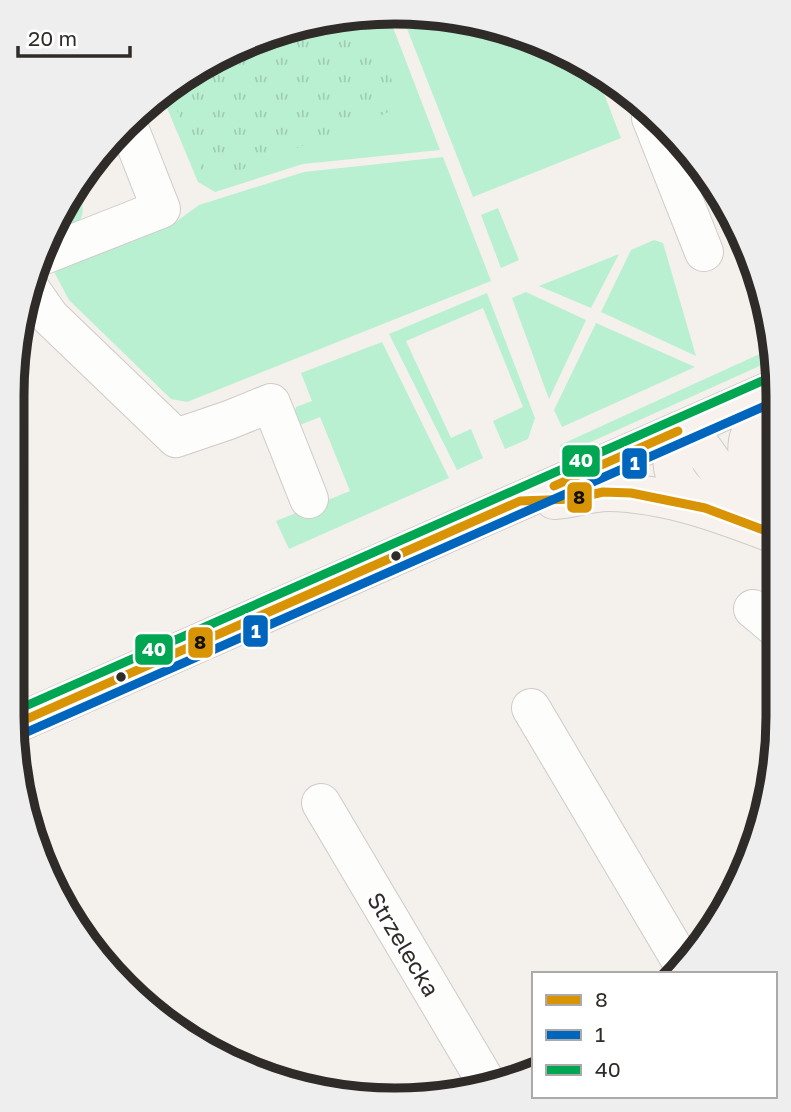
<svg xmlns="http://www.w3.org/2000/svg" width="791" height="1112" viewBox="0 0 791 1112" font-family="'Golos Text',sans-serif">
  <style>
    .green { fill: #b9f0d2 }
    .park { fill: url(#park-tufts) }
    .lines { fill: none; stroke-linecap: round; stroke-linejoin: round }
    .street-casing { stroke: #cecbc9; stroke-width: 40 }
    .secondary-casing { stroke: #cecbc9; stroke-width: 40 }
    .street { stroke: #fdfdfc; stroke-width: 38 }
    .secondary { stroke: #f7f2ee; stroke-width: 38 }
    .bus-1-casing { stroke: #fff; stroke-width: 14 }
    .bus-2-casing { stroke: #fff; stroke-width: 14 }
    .bus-3-casing { stroke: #fff; stroke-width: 14 }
    .bus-1 { stroke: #d99406; stroke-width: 9 }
    .bus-2 { stroke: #0065bd; stroke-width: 9 }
    .bus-3 { stroke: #00a651; stroke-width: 9 }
    .bus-dot { fill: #2f2b29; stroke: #fff; stroke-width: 2.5 }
    .labels { text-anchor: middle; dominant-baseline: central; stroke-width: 7; stroke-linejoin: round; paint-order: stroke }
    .street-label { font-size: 23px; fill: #2f2b29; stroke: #fff }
    .rim { fill: none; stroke: #2f2b29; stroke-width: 9 }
    .line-badge { stroke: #fff; stroke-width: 2.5 }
    .badge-label { font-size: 19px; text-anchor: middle; font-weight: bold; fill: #fff }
    .pale-badge-label { font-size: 19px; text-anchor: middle; font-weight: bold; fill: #111 }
  </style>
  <defs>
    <pattern id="park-tufts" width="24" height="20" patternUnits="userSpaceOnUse" patternTransform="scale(1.75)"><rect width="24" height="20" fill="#b9f0d2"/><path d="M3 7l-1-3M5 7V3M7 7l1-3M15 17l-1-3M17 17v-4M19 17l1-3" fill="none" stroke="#9fceb4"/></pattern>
  </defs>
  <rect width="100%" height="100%" fill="#f4f0ec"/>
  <path class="green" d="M421 13 565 52 597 76 621 138 473 197 402 16Z
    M389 17 440 150 303 164 215 192 198 182 162 96 273 32Z
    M443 157 491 281 187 402 171 399 69 300 52 268 173 224 199 205 304 172Z
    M84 179 87 187 80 191C87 223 81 223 52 234L64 204Z
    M498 208 519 260 501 268 481 215Z
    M654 240 663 243 696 356 601 312 631 250Z
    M619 254 591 308 539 286Z
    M526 292 586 320 549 399 512 298Z
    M487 293 535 418 528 439 505 449 493 421 523 407 483 308 406 341 451 438 471 429 483 458 457 470 389 334Z
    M596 323 695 367 562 427 554 410Z
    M382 342 449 478 289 549 276 521 350 491 320 417 295 427 293 421 296 407 312 401 301 373Z
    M775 347V359L564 454 560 445Z"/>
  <path class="park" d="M369 20 402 107 207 183 169 92 273 32Z"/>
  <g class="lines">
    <g class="street-casing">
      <path id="street" d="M651 118 704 252
        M44 255 161 209 128 125
        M31 290 50 317 176 438 229 420 271 403 309 499
        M753 609 777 629
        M531 708 681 961
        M321 803 488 1085"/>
    </g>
    <g class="secondary-casing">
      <path id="secondary" d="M776 393C768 405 750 428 748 441 744 467 758 488 776 503
        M678 431 701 446 732 490 753 503 776 511
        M678 431C666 471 673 483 705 508
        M554 500C572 499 590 492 608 492 667 493 722 514 777 535
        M13 725 776 388"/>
    </g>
    <use href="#street" class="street"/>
    <use href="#secondary" class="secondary"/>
    <g class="bus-1-casing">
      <path id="bus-1" d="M554 486 678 431
        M13 725 520 501 573 499 603 492 631 493 705 508 777 535"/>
    </g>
    <g class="bus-2-casing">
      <path id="bus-2" d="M18 736 776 401"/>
    </g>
    <g class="bus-3-casing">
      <path id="bus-3" d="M12 712 771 377"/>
    </g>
    <use href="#bus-1" class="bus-1"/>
    <use href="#bus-2" class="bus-2"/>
    <use href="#bus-3" class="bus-3"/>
  </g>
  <g class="bus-dot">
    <circle cx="396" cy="556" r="6"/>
    <circle cx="121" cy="677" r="6"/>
  </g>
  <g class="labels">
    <g class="street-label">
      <text transform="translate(404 944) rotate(59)">Strzelecka</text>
    </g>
  </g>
  <path d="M0 0H791V1112H0ZM395 24H395A371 371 0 0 1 766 395V717A371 371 0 0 1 395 1088H395A371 371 0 0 1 24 717V395A371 371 0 0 1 395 24Z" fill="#eee" fill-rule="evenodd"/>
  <path class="rim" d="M395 24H395A371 371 0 0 1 766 395V717A371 371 0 0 1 395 1088H395A371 371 0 0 1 24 717V395A371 371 0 0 1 395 24Z"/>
  <g class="line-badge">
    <rect x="561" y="444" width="40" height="34" rx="7" fill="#00a651"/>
    <rect x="621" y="447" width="27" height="33" rx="7" fill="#0065bd"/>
    <rect x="566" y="481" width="27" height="33" rx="7" fill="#d99406"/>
    <rect x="242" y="614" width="27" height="34" rx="7" fill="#0065bd"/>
    <rect x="187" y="626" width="27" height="33" rx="7" fill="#d99406"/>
    <rect x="134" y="633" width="40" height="33" rx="7" fill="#00a651"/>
  </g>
  <g class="badge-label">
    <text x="581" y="467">40</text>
    <text x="635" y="470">1</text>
    <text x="256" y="638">1</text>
    <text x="154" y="656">40</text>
  </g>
  <g class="pale-badge-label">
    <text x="579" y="504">8</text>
    <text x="200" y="649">8</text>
  </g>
  <rect x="532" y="972" width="245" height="126" fill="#ffffff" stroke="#acaaa9" stroke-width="2"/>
  <rect x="546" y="995" width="35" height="10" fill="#d99406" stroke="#acaaa9" stroke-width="2"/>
  <text x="595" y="1007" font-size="21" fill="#2f2b29">8</text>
  <rect x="546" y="1030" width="35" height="10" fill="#0065bd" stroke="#acaaa9" stroke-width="2"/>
  <text x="595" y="1042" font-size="21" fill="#2f2b29">1</text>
  <rect x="546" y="1065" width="35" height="10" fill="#00a651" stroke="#acaaa9" stroke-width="2"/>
  <text x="595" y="1077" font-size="21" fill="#2f2b29">40</text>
  <path d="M18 46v10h112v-10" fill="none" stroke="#2f2b29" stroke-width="3.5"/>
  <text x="28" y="46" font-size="21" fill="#2f2b29" stroke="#ffffff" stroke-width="5" paint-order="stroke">20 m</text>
</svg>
